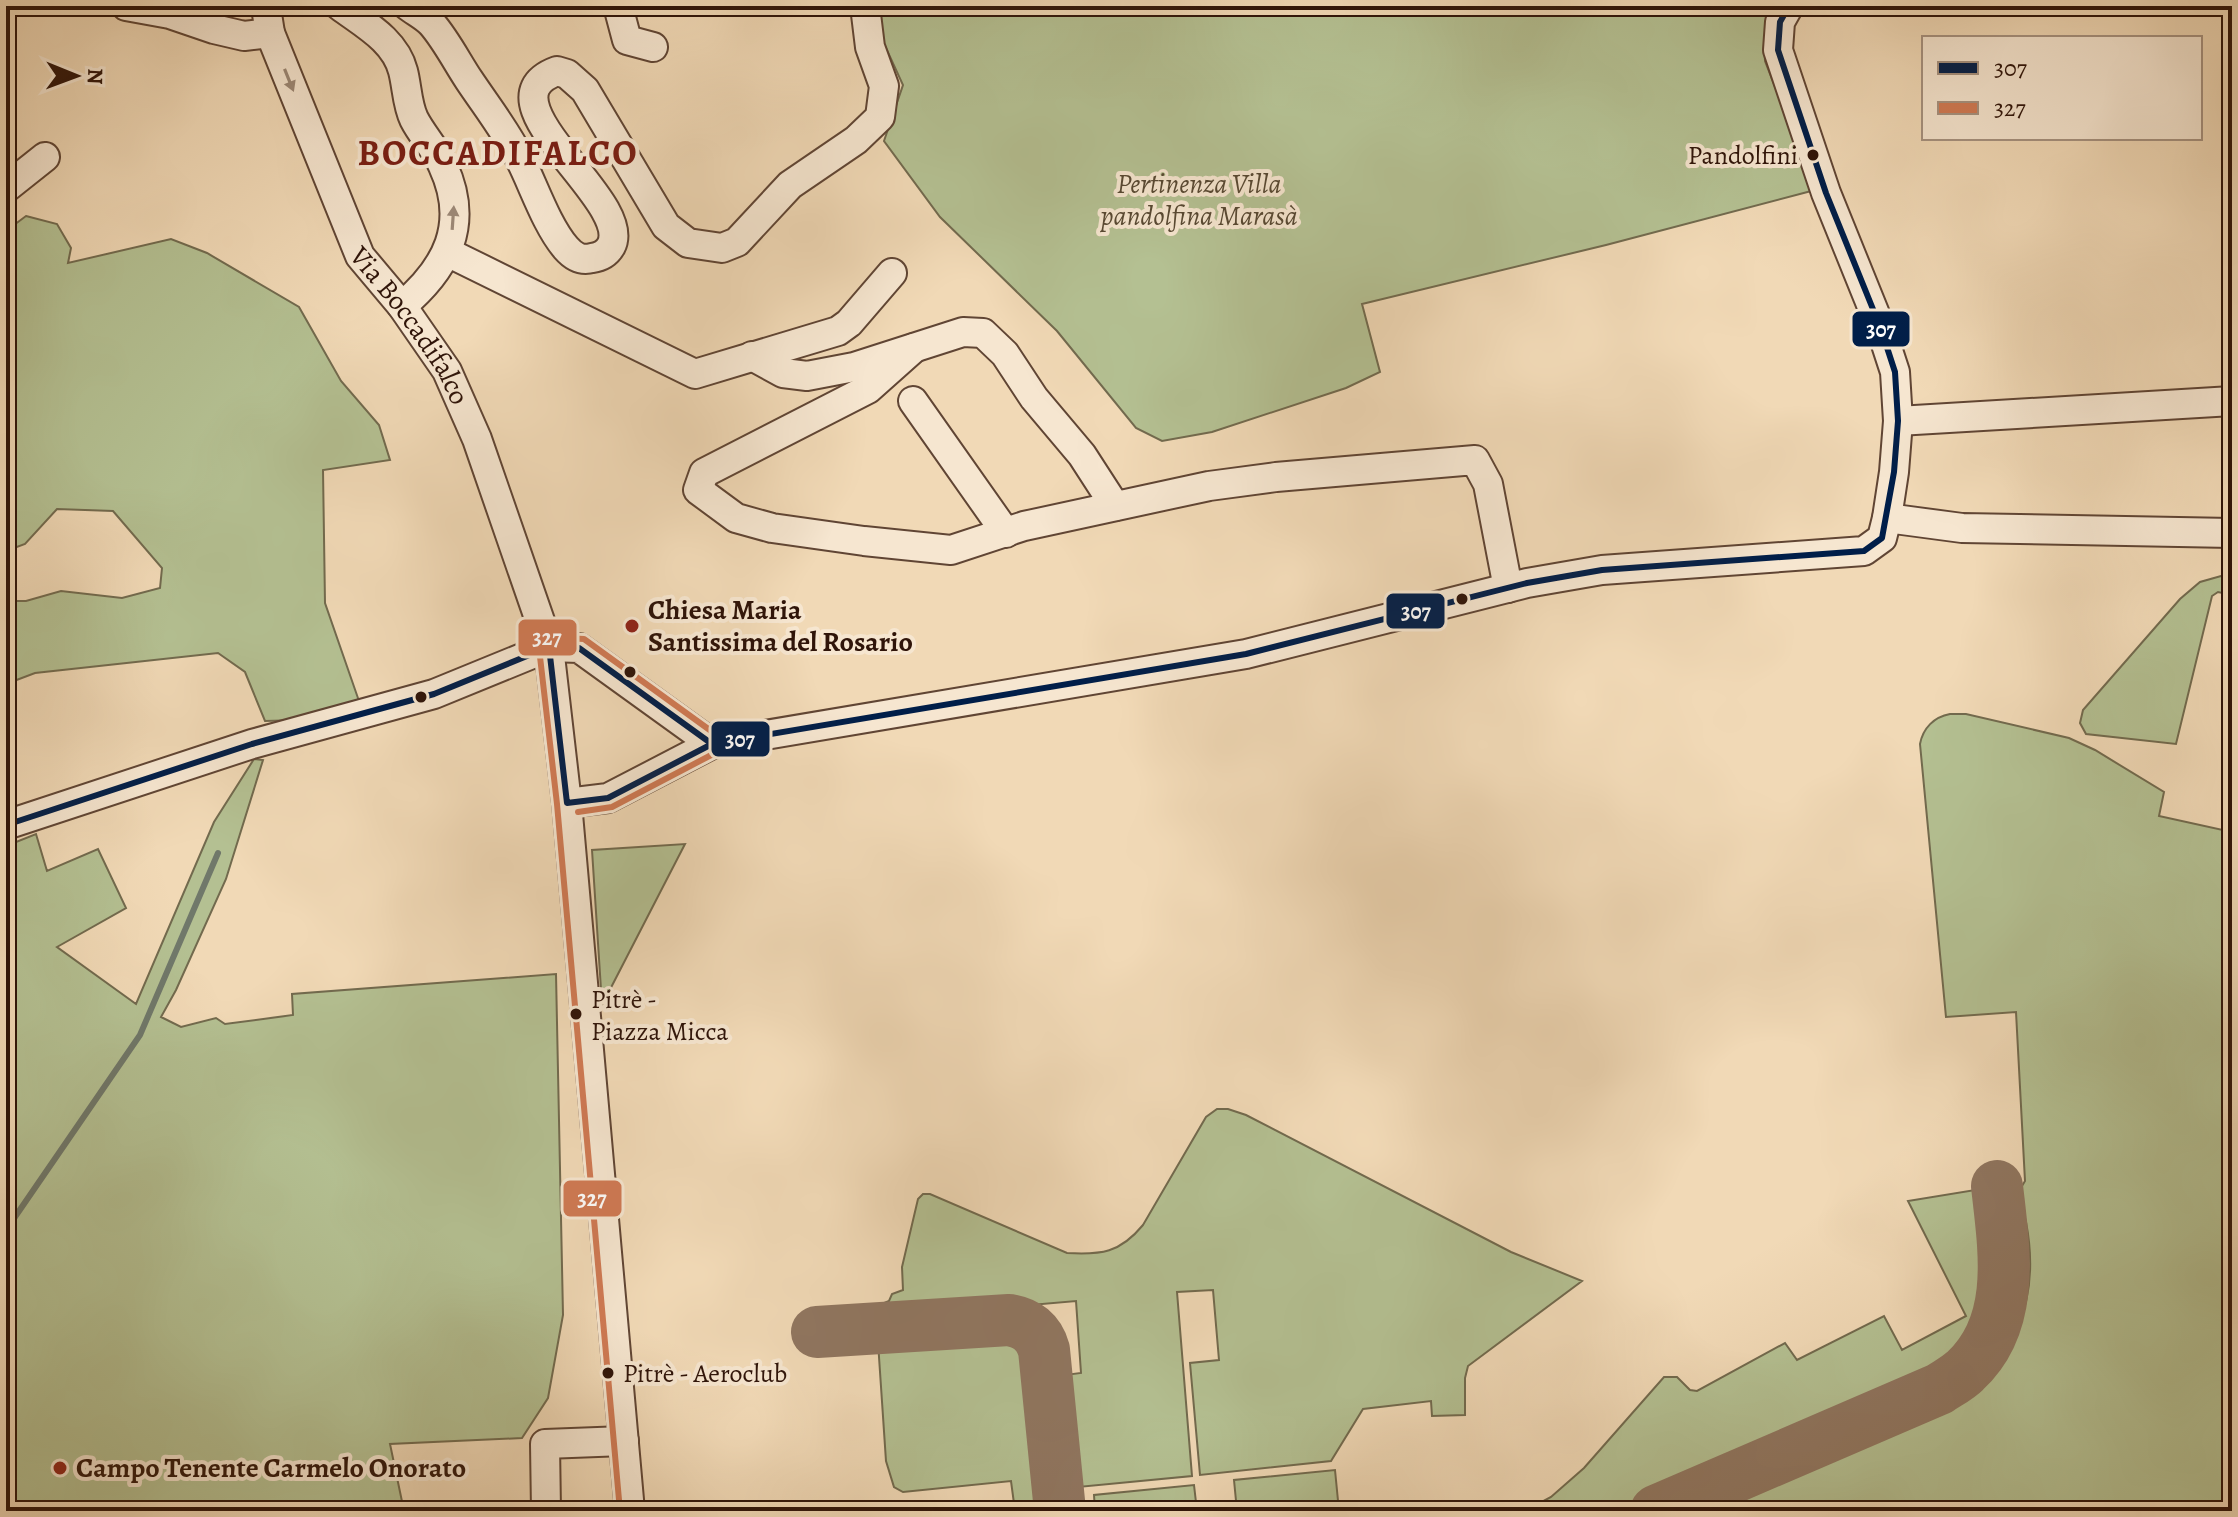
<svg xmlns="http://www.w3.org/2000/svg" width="2238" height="1517" viewBox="0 0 2238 1517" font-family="Alegreya,serif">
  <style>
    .green { fill: #b4c092; stroke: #726a4e; stroke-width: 2 }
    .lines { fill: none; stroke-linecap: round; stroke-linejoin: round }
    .stream { stroke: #70786a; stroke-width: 6 }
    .taxiway { stroke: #907660; stroke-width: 52 }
    .minor-casing { stroke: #604534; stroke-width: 32 }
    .minor { stroke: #f6e6d0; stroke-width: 28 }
    .bus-1-casing { stroke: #f6e6d0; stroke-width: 12 }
    .bus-2-casing { stroke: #f6e6d0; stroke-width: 12 }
    .bus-1 { stroke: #001e49; stroke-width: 6 }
    .bus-2 { stroke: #d07a54; stroke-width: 6 }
    .oneway { fill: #9c8876 }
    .bus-dot { fill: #2f1409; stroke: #f6e6d0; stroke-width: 3 }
    .poi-dot { fill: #8f2418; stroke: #f6e6d0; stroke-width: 3 }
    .labels { text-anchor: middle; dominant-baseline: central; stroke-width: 8; stroke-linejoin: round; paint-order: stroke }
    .bus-label { font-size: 26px; fill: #2f1409; stroke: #f6e6d0; text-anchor: start }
    .park-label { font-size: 28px; font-style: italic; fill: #574832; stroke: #f6e6d0 }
    .street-label { font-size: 28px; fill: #2f1409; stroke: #f6e6d0 }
    .poi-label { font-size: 28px; font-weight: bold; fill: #2f1409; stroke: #f6e6d0; text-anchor: start }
    .district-label { font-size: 36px; font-weight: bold; letter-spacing: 2px; fill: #7a1f14; stroke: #f6e6d0 }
    .line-badge { stroke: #f6e6d0; stroke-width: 3 }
    .badge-label { font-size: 22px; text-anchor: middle; font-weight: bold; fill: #fff }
  </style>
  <rect width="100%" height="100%" fill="#f1d9b6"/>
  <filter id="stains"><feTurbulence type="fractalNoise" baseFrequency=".0025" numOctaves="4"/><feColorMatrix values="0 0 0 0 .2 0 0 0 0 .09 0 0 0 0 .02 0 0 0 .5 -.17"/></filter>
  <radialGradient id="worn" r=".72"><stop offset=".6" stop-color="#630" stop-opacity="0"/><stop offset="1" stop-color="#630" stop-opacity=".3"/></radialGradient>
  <path class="green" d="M877 6H1774L1764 38 1765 61 1815 190 1606 245 1362 304 1380 372 1346 388 1212 432 1162 441 1136 428 1057 331 940 217 884 141 903 85 880 35Z
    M26 216 57 224 71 248 68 263 171 239 207 253 299 307 341 381 379 425 390 460 323 470 325 603 359 701 299 720 265 721 245 672 218 653 35 673 6 684V601H26L61 591 122 598 160 588 162 568 113 511 57 509 25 544 6 551V231Z
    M2221 576 2232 577V595L2218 592 2212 596 2176 744 2086 734 2080 723 2083 710 2180 599 2200 582Z
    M1950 714H1966L2069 738 2095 750 2164 792 2159 816 2232 832V1511H1707L1945 1410C2012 1363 2042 1305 2026 1222 2022 1204 2013 1199 2025 1181L2016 1012 1946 1017 1920 744C1923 728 1934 717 1950 714Z
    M254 759 263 760 226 879 176 990 161 1017 181 1027 216 1018 225 1024 293 1015 292 994 556 974 563 1315 548 1398 522 1438 390 1444 404 1511H6V846L36 834 47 871 98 849 126 908 57 947 136 1004 214 822Z
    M685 844 602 1005 592 850Z
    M1217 1109H1228L1246 1115 1511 1252 1582 1281 1468 1366 1465 1378V1415L1432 1416 1431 1401 1363 1409 1331 1461 1200 1475 1190 1363 1219 1360 1213 1290 1177 1292 1192 1476 1068 1488 1057 1376 1081 1373 1076 1301 894 1317 882 1314V1304L889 1301 892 1294 903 1290 902 1267 918 1199 923 1194H930L1067 1253C1101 1255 1120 1253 1143 1225L1206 1117Z
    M1975 1190 1987 1203 1994 1267 1991 1310 1981 1333 1971 1347 1946 1365 1913 1383 1622 1511H1525L1551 1497 1584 1468 1664 1377H1677L1690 1390 1697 1391 1785 1343 1797 1360 1884 1316 1902 1350 1966 1316 1908 1201Z
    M1001 1324 1026 1334 1034 1346 1040 1375 1053 1511H1015L1011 1481 903 1492 894 1487 886 1461 878 1342 881 1336 895 1330Z
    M1335 1470 1339 1511H1237L1234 1480Z
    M1194 1485 1197 1511H1095L1094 1495Z"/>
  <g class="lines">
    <path class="stream" d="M6 1230 140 1035 218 853"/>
    <path class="taxiway" d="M817 1332 1009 1320C1027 1323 1039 1332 1044 1350L1060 1511
      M1656 1511 1939 1389C1948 1383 1958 1378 1965 1371 2017 1323 2004 1249 1997 1186"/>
    <g class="minor-casing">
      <g id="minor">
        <path d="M126 6 170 14 214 29 244 36 270 33"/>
        <path id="s1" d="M269 6 267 14 270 33 360 256 402 306 447 371 477 439 549 647 567 803 630 1511"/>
        <path d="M340 6C364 24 395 40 403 71 407 86 407 105 414 119 422 135 436 149 443 166 470 224 447 268 402 306"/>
        <path d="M408 6C416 12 426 17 432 24 446 40 457 62 469 80 487 107 507 132 521 161 534 187 547 226 566 248 573 256 581 261 592 258 600 257 607 253 611 246 635 200 475 101 557 71L567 74 585 90 666 226 688 243 722 248 737 242 790 185 856 140 880 117 884 86 870 47 865 6"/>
        <path d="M618 6 627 40 653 47"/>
        <path d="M6 188 45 157"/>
        <path d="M447 252 695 374 838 331 849 323 892 273"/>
        <path d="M914 348 868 389 704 473 698 490 736 518 772 528 864 541 951 550 1024 526 1209 486 1276 477 1475 460 1488 484 1508 588"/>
        <path d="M752 356 783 373 807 376 854 367 963 332 983 333 1005 354 1034 398 1082 455 1115 506"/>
        <path d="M913 401 1006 533"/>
        <path d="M1898 421 2232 401"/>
        <path d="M1887 518 1962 528 2232 533"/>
        <path d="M567 803 608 798 712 744 1246 654 1527 583 1602 570 1864 551 1882 538 1887 518 1894 472 1898 421 1895 372 1881 329 1826 193 1778 50 1780 22 1789 6"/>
        <path d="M6 825 252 744 434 694 549 647 579 648 712 744"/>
        <path d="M546 1511 545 1444 624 1441"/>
      </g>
    </g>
    <use href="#minor" class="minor"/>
    <g class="bus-1-casing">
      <path id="bus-1" d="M549 647 567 803 608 798 712 744 1246 654 1527 583 1602 570 1864 551 1882 538 1894 472 1898 421 1895 372 1881 329 1826 193 1778 50 1780 22 1789 6
        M6 825 252 744 434 694 549 647 579 648 712 744"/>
    </g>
    <g class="bus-2-casing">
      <path id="bus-2" d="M578 812 612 807 717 752 722 742 718 736 584 639 548 637 541 641 539 648 557 804 620 1511"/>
    </g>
    <use href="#bus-1" class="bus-1"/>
    <use href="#bus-2" class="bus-2"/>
  </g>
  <defs><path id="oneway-solid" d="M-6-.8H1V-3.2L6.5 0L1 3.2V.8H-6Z" transform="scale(2)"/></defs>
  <g class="oneway">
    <use href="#oneway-solid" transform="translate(289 80) rotate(68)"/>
    <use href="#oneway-solid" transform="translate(453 218) rotate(-86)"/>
  </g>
  <g class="bus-dot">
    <circle cx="1813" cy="155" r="7"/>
    <circle cx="1462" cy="599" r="7"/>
    <circle cx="630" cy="672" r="7"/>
    <circle cx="421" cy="697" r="7"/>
    <circle cx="576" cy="1014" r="7"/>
    <circle cx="608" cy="1373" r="7"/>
  </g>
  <g class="poi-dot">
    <circle cx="632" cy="626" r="8"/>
    <circle cx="60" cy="1468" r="8"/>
  </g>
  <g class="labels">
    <g class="bus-label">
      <text x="1798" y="155" text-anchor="end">Pandolfini</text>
      <text x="591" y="999">Pitrè -<tspan x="591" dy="32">Piazza Micca</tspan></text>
      <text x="623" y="1373">Pitrè - Aeroclub</text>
    </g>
    <g class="park-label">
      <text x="1199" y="184">Pertinenza Villa<tspan x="1199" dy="32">pandolfina Marasà</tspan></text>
    </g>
    <g class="street-label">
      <text stroke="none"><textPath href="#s1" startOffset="354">Via Boccadifalco</textPath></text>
    </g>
    <g class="poi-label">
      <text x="648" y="610">Chiesa Maria<tspan x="648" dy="32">Santissima del Rosario</tspan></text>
      <text x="76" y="1468">Campo Tenente Carmelo Onorato</text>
    </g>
    <g class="district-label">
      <text x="498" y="152">BOCCADIFALCO</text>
    </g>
  </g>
  <g class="line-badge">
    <rect x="1851" y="310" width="60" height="38" rx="8" fill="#001e49"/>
    <rect x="1385" y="592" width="61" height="38" rx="8" fill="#001e49"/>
    <rect x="517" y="618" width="61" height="39" rx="8" fill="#d07a54"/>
    <rect x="710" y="720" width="61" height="38" rx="8" fill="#001e49"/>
    <rect x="562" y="1179" width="61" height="39" rx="8" fill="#d07a54"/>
  </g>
  <g class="badge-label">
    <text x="1881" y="337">307</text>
    <text x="1416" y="619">307</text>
    <text x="547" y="645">327</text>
    <text x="740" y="747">307</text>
    <text x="592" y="1206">327</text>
  </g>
  <rect width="2238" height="1517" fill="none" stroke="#f1d9b6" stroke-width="32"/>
  <rect x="8" y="8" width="2222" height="1501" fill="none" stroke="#2f1409" stroke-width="4"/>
  <rect x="16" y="16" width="2206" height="1485" fill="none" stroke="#2f1409" stroke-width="2"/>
  <rect x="1922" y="36" width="280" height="104" fill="#f6e6d0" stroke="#a69280" stroke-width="2"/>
  <rect x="1938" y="62" width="40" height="12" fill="#001e49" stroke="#a69280" stroke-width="2"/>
  <text x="1994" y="76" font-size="24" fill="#2f1409">307</text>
  <rect x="1938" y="102" width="40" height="12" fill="#d07a54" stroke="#a69280" stroke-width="2"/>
  <text x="1994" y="116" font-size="24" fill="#2f1409">327</text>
  <g transform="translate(76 76) rotate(91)" stroke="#f6e6d0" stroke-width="6" paint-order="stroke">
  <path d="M0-6L14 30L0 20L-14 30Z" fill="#2f1409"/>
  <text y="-12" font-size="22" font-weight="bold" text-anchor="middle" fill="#2f1409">N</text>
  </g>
  <rect width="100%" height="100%" filter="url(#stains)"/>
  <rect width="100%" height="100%" fill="url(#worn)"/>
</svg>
